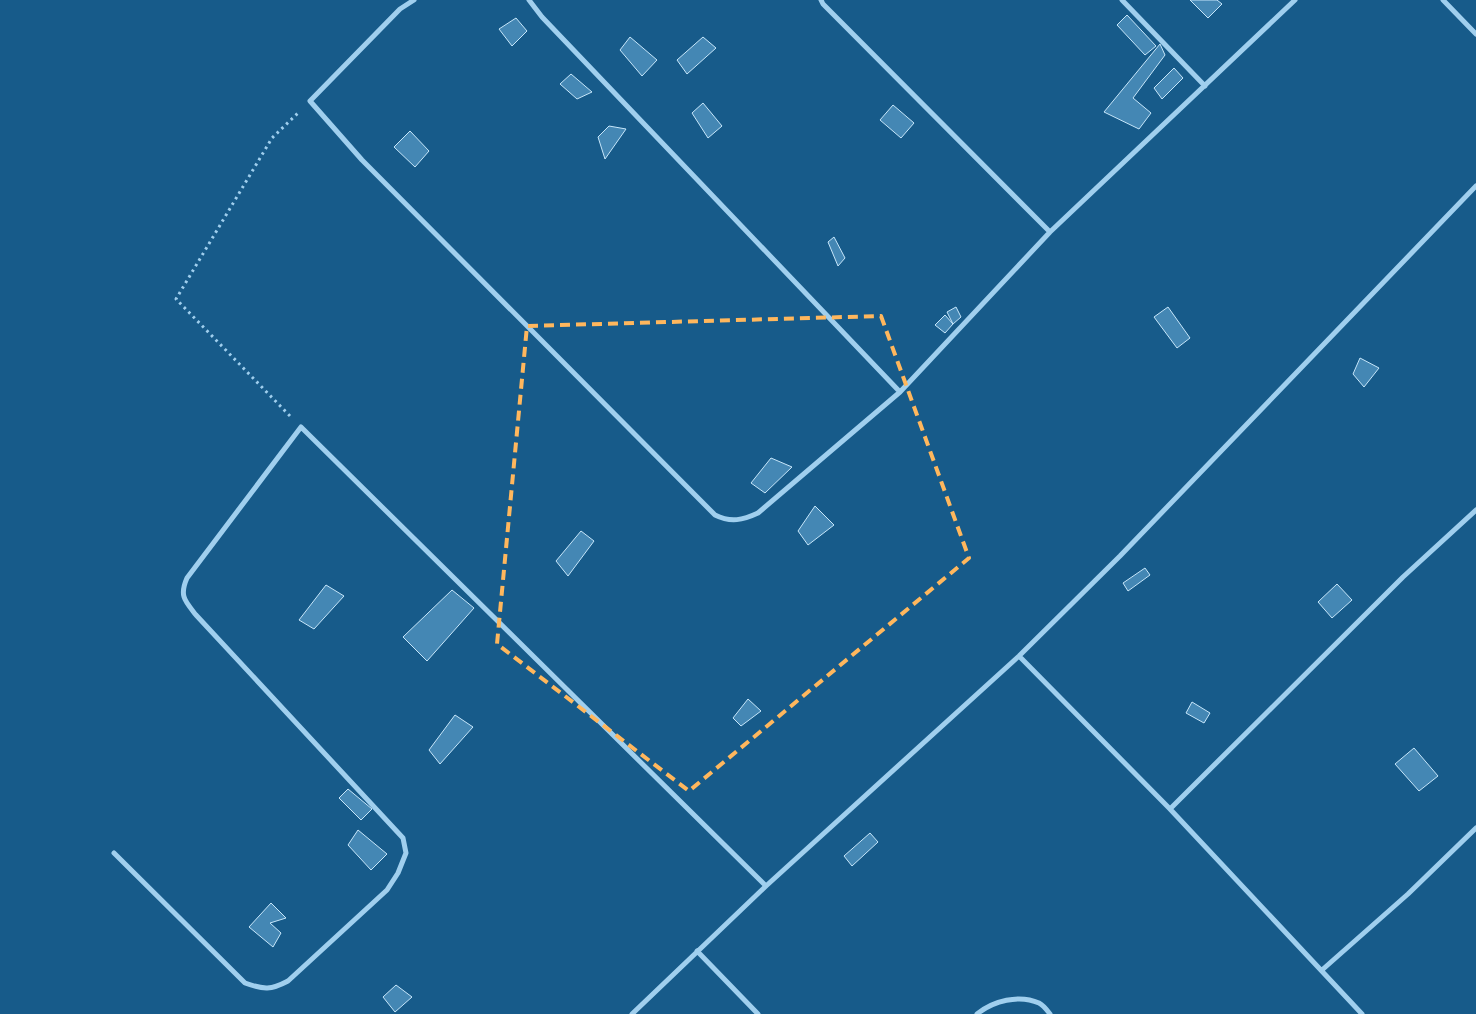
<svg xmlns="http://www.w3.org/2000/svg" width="1476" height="1014" viewBox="0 0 1476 1014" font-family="'Fira Sans Condensed',sans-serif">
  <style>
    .building { fill: #4487b4; stroke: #c6e6fa }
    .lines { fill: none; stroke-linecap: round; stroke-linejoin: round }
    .path { stroke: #a0cfee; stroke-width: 3; stroke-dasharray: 2.5 4; stroke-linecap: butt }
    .street { stroke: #a0cfee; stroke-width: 5 }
    .marked { fill: none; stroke: #ffb75d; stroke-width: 4; stroke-dasharray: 10 6; stroke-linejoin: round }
  </style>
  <rect width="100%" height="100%" fill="#175b8a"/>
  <path class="building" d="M1190 0H1217L1222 4 1208 18Z
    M1127 15 1156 46 1145 55 1117 25Z
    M516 18 527 31 512 46 499 29Z
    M630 37 657 60 642 76 620 50Z
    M703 37 716 48 687 74 677 60Z
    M1160 44 1165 55 1133 98 1151 113 1139 129 1104 112Z
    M1174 68 1183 78 1162 99 1154 88Z
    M571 74 592 92 577 99 560 84Z
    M703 103 722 126 708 138 692 113Z
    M893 105 914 123 901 138 880 120Z
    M609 126 626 129 605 159 598 137Z
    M410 131 429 151 415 167 394 147Z
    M834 237 845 258 838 266 828 242Z
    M956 307 961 317 953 324 947 312Z
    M1168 307 1190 338 1177 348 1154 317Z
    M945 315 953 324 945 333 935 325Z
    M1360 358 1379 368 1364 387 1353 374Z
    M771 458 792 467 765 493 751 483Z
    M815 506 834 525 808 545 798 531Z
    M581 531 594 541 568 576 556 561Z
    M1145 568 1150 575 1128 591 1123 583Z
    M1337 584 1352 600 1332 618 1318 602Z
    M326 585 344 596 314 629 299 620Z
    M452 590 474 608 427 661 403 637Z
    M748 699 761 711 741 726 733 718Z
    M1192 702 1210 713 1204 723 1186 713Z
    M455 715 473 727 440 764 429 750Z
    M1414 748 1438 776 1419 791 1395 764Z
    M348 789 372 809 361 820 339 798Z
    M358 830 387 854 371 870 348 845Z
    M870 833 878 842 852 866 844 856Z
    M271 903 286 918 270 923 281 933 273 947 249 927Z
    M396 985 412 997 395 1012 383 997Z"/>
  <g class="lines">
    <path class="path" d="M290 416 176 299 272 138 299 112"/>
    <path class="street" d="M414 0 400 9 310 101 362 160 715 515C731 523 743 520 758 513L900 392 1050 232
      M529 0 542 17 900 392
      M821 0 823 4 1050 232 1295 0
      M1122 0 1205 86
      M1443 0 1476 34
      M1019 656 1170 809 1362 1014
      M1170 809 1403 577 1476 510
      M114 853 245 983C264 990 271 990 288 981L387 890 398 873 406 853 403 838 196 615C185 601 179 596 187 578L301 427 766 886
      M697 951 758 1014
      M1322 970 1408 894 1476 828
      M632 1014 766 886 1019 656 1120 556 1476 186
      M977 1014C993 1001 1019 994 1039 1003 1043 1005 1047 1010 1050 1014"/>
  </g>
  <path class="marked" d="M881 316 969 558 689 791 497 644 527 326Z"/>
</svg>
